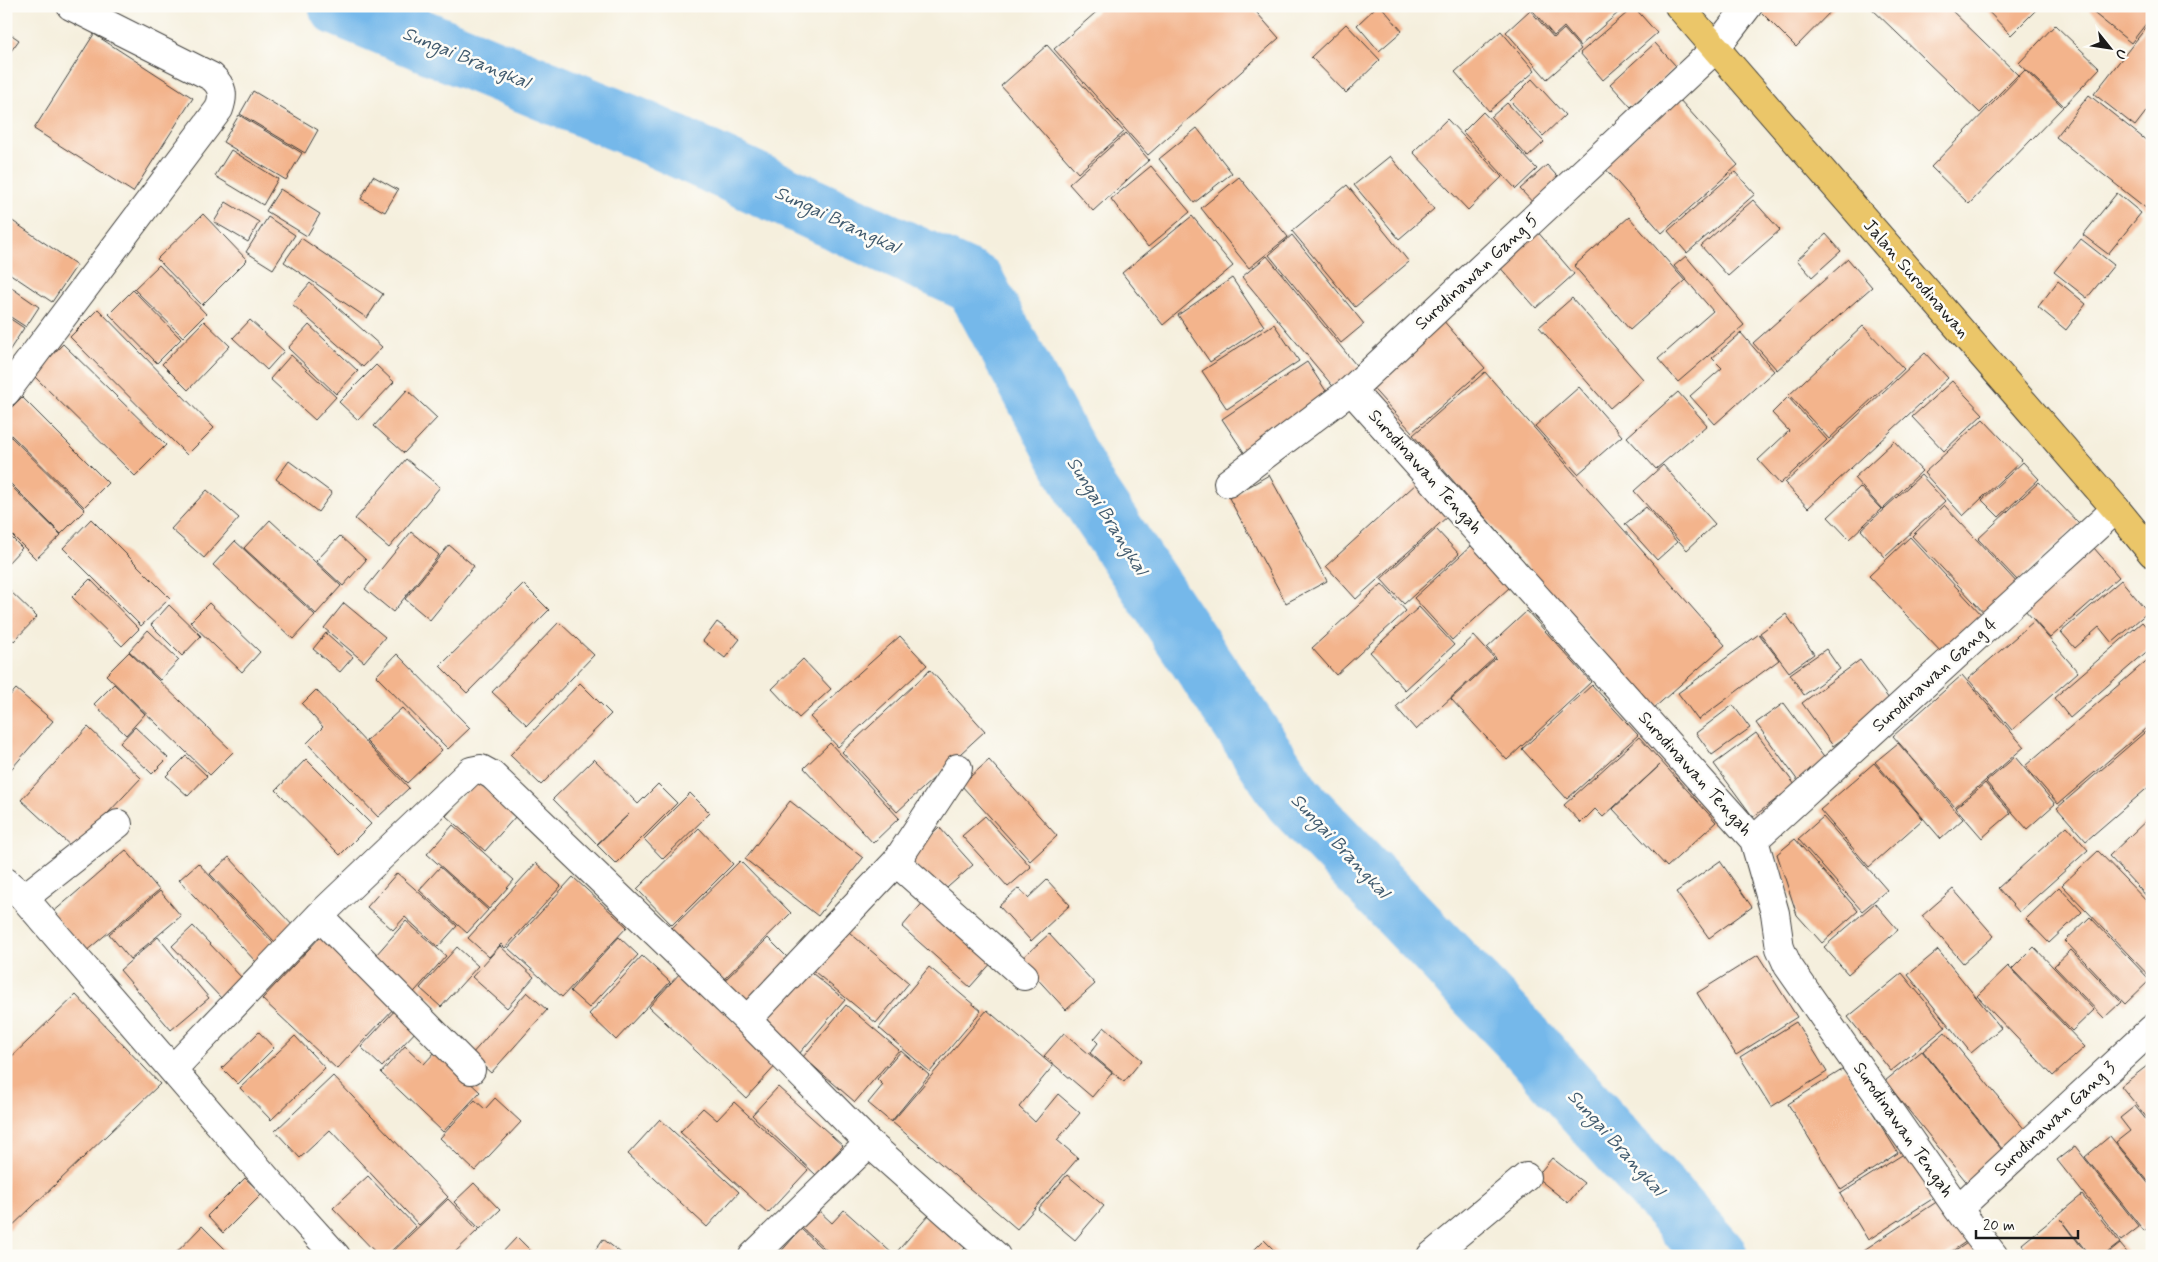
<svg xmlns="http://www.w3.org/2000/svg" width="2158" height="1262" viewBox="0 0 2158 1262" font-family="Mynerve,sans-serif">
  <style>
    .lines { fill: none; stroke-linecap: round; stroke-linejoin: round }
    .river { stroke: #75b8ea; stroke-width: 61 }
    .building { fill: #f3b48c }
    .minor-casing { stroke: #3d3c39; stroke-width: 30 }
    .major-casing { stroke: #3d3c39; stroke-width: 30 }
    .minor { stroke: #fff; stroke-width: 28 }
    .major { stroke: #ebc669; stroke-width: 28 }
    .labels { text-anchor: middle; dominant-baseline: central; stroke-width: 5; stroke-linejoin: round; paint-order: stroke }
    .street-label { font-size: 18px; fill: #1c1c1c; stroke: #fdfcf7 }
    .water-label { font-size: 19px; font-style: italic; fill: #405a6e; stroke: #fdfcf7 }
  </style>
  <rect width="100%" height="100%" fill="#fdfcf7"/>
  <filter id="ink" filterUnits="userSpaceOnUse"><feTurbulence type="fractalNoise" baseFrequency=".02" numOctaves="2"/><feDisplacementMap in="SourceGraphic" scale="10" xChannelSelector="R" yChannelSelector="G"/><feConvolveMatrix kernelMatrix="1 2 1 2 8 2 1 2 1" color-interpolation-filters="sRGB"/></filter>
  <filter id="wash" filterUnits="userSpaceOnUse"><feTurbulence type="fractalNoise" baseFrequency=".0096" numOctaves="4" result="noise"/><feDisplacementMap in="SourceGraphic" scale="20" xChannelSelector="R" yChannelSelector="G"/><feGaussianBlur stdDeviation="1.12" result="paint"/><feColorMatrix in="noise" values="0 0 0 0 0 0 0 0 0 0 0 0 0 0 0 0 0 1.4 0 .05"/><feComposite in="paint" operator="in"/></filter>
  <g filter="url(#wash)">
    <rect width="100%" height="100%" fill="#f5efdd"/>
    <g class="lines">
      <path class="river" d="M339 6 639 129 975 284 1088 493 1294 800 1528 1044 1717 1256"/>
    </g>
    <g id="blocks">
      <path class="building" d="M1103 6H1251L1279 38 1148 155 1054 49Z
        M1377 6H1381L1402 31 1379 51 1357 25Z
        M1529 6H1626L1580 46 1564 27 1554 36Z
        M1761 6H1836L1796 47 1758 9Z
        M1869 6H1947L2018 75 1980 113Z
        M1983 6H2040L2011 35Z
        M2085 6H2152V16L2131 43Z
        M1634 7 1657 33 1603 80 1580 53Z
        M1530 10 1554 38 1564 29 1581 49 1547 79 1506 32Z
        M2152 20V104L2135 126 2094 94Z
        M1346 24 1380 60 1346 93 1311 57Z
        M2055 25 2100 68 2064 106 2019 63Z
        M6 31 19 40 6 58Z
        M1501 31 1535 71 1489 111 1455 72Z
        M94 34 193 98 133 192 34 129Z
        M1655 43 1676 66 1631 107 1610 84Z
        M1047 45 1124 132 1078 173 1001 86Z
        M2025 70 2063 107 1969 204 1931 167Z
        M1532 79 1565 115 1543 136 1510 101Z
        M253 91 318 130 305 153 240 114Z
        M2089 95 2152 145V213L2056 137Z
        M1679 99 1738 165 1662 233 1603 166Z
        M1507 103 1544 142 1528 157 1491 117Z
        M1483 112 1537 169 1516 189 1463 132Z
        M239 115 302 153 286 180 223 142Z
        M1447 119 1502 177 1468 210 1413 152Z
        M1197 128 1232 173 1194 203 1159 159Z
        M1126 133 1149 160 1093 211 1069 184Z
        M231 150 278 179 263 205 215 176Z
        M1390 156 1434 209 1399 239 1354 185Z
        M1547 165 1565 185 1539 209 1520 189Z
        M1151 166 1190 212 1148 247 1111 199Z
        M1735 172 1755 194 1687 253 1668 231Z
        M373 176 398 190 385 212 361 199Z
        M1239 177 1288 237 1249 268 1201 208Z
        M1347 185 1409 262 1355 307 1292 231Z
        M280 189 320 214 307 236 266 211Z
        M2117 193 2141 213 2108 254 2083 235Z
        M1753 200 1780 230 1728 276 1701 246Z
        M226 202 259 222 248 242 214 222Z
        M203 214 247 260 202 305 157 259Z
        M1192 216 1233 266 1163 325 1122 273Z
        M268 217 295 235 273 269 246 252Z
        M1629 217 1685 281 1630 330 1574 266Z
        M11 220 77 265 52 302 6 271V226Z
        M1536 230 1574 274 1536 308 1497 264Z
        M1826 234 1841 251 1812 277 1797 260Z
        M1292 235 1364 324 1341 343 1269 255Z
        M301 238 383 294 367 318 284 262Z
        M2081 239 2114 265 2087 298 2054 272Z
        M1267 256 1360 370 1336 390 1242 277Z
        M1686 256 1744 325 1678 382 1658 359 1713 311 1674 266Z
        M1848 259 1872 287 1777 370 1753 343Z
        M159 265 206 314 183 337 134 289Z
        M1232 278 1264 326 1210 362 1178 315Z
        M2058 281 2086 304 2066 330 2038 307Z
        M310 283 382 347 363 367 292 304Z
        M6 284 39 307 26 327 6 314Z
        M133 290 181 339 157 363 109 314Z
        M1572 298 1643 379 1610 408 1539 327Z
        M98 309 214 428 187 455 70 337Z
        M6 316 24 328 9 351 6 349Z
        M1441 318 1485 368 1412 432 1368 383Z
        M250 320 284 351 267 370 233 338Z
        M204 321 230 346 188 390 162 364Z
        M1274 324 1299 361 1227 409 1202 371Z
        M309 325 358 371 336 394 288 348Z
        M1863 326 1904 369 1829 439 1789 395Z
        M1741 333 1774 371 1715 424 1690 396 1722 368 1712 358Z
        M63 344 166 445 135 476 33 375Z
        M1925 353 1948 378 1808 508 1785 483Z
        M291 355 336 397 315 420 270 379Z
        M1307 362 1330 397 1245 454 1222 419Z
        M376 365 394 382 358 420 339 402Z
        M1485 372 1725 645 1653 709 1413 435Z
        M1952 381 1983 414 1944 451 1912 417Z
        M1579 387 1622 436 1578 474 1535 426Z
        M407 390 437 418 404 453 374 426Z
        M1678 392 1707 425 1656 469 1627 437Z
        M22 397 108 483 84 507 6 430V413Z
        M1788 397 1827 440 1780 484 1758 460 1789 431 1772 413Z
        M1983 419 2022 460 1963 516 1924 473Z
        M6 432 85 510 61 534 6 479Z
        M1894 441 1922 471 1882 509 1854 478Z
        M406 459 440 487 389 548 355 519Z
        M289 461 332 493 318 512 276 479Z
        M2023 462 2039 479 1999 517 1982 500Z
        M1663 465 1715 524 1687 550 1634 491Z
        M1269 475 1327 581 1286 603 1229 498Z
        M1921 475 1945 501 1885 557 1861 530Z
        M6 481 61 535 36 559 6 529Z
        M2039 482 2079 524 2018 581 1978 539Z
        M1417 483 1448 516 1356 599 1326 566Z
        M1860 487 1881 509 1849 539 1828 517Z
        M207 490 239 518 204 558 171 529Z
        M1944 505 2020 586 1988 617 1912 536Z
        M1646 507 1677 542 1657 560 1625 524Z
        M91 519 170 598 141 626 63 548Z
        M270 520 341 586 316 614 244 548Z
        M1436 529 1459 554 1404 604 1381 579Z
        M6 532 22 548 6 565Z
        M411 532 439 555 393 612 365 589Z
        M340 536 366 560 343 586 316 561Z
        M1910 537 1982 615 1942 653 1869 576Z
        M235 541 315 615 293 639 213 565Z
        M449 545 474 566 430 620 405 599Z
        M1472 545 1510 587 1452 640 1414 598Z
        M2094 548 2119 577 2050 638 2024 609Z
        M90 579 139 629 122 646 72 597Z
        M2121 580 2148 612 2112 643 2099 627 2075 648 2061 632Z
        M523 584 549 610 467 693 440 666Z
        M1382 584 1406 611 1336 675 1312 648Z
        M6 587 37 617 14 641 6 633Z
        M209 603 260 652 242 672 190 622Z
        M344 603 385 637 364 662 324 628Z
        M169 605 201 636 182 656 151 625Z
        M1419 607 1454 645 1405 690 1370 652Z
        M1527 611 1591 682 1507 760 1451 699 1496 658 1487 648Z
        M1786 614 1814 654 1789 672 1760 633Z
        M2034 621 2078 672 2012 730 1968 679Z
        M559 622 594 655 527 725 492 692Z
        M717 622 740 639 725 658 703 641Z
        M2142 622 2152 633V647L2070 718 2054 698Z
        M148 630 179 660 160 680 129 651Z
        M326 633 353 657 340 672 313 649Z
        M1759 634 1779 660 1698 720 1678 693Z
        M900 636 927 665 838 747 810 717Z
        M1474 636 1494 658 1416 730 1396 707Z
        M1826 649 1840 669 1804 695 1790 674Z
        M129 652 233 752 210 775 106 675Z
        M397 654 470 728 448 749 376 676Z
        M2152 656V723L2058 804 2025 766Z
        M803 659 831 689 799 718 772 689Z
        M1860 660 1892 703 1833 746 1802 703Z
        M930 670 985 731 897 812 842 752Z
        M1962 675 2024 747 1955 807 1893 736Z
        M580 683 611 714 541 785 510 755Z
        M114 684 145 714 126 735 94 704Z
        M1592 685 1638 735 1567 799 1522 749Z
        M16 689 53 721 6 775V700Z
        M316 690 409 788 378 817 307 743 323 727 302 704Z
        M1784 703 1826 760 1798 781 1756 723Z
        M1733 705 1750 728 1712 755 1696 733Z
        M402 708 442 750 407 783 366 741Z
        M2152 726V784L2086 841 2057 808Z
        M88 727 141 778 74 849 21 800Z
        M135 727 168 758 152 774 120 743Z
        M1756 733 1795 785 1753 817 1714 764Z
        M1639 737 1716 822 1667 867 1613 809 1660 765 1603 817 1595 809 1581 823 1564 805Z
        M830 743 899 818 873 843 804 768Z
        M1898 743 1963 819 1941 839 1875 762Z
        M186 756 207 776 188 796 166 776Z
        M2015 757 2055 804 2027 829 1986 782Z
        M306 759 371 824 340 855 276 790Z
        M594 759 638 804 658 784 677 803 616 864 597 845 629 814 597 844 553 799Z
        M989 760 1057 836 1030 861 961 785Z
        M1874 763 1923 819 1869 867 1820 810Z
        M477 781 516 816 485 851 446 816Z
        M1985 783 2011 813 1982 838 1956 808Z
        M690 793 710 813 663 859 644 839Z
        M790 801 863 858 818 916 745 859Z
        M2152 815V902L2109 856Z
        M985 816 1031 867 1008 887 962 836Z
        M1823 817 1887 890 1862 911 1798 839Z
        M453 825 514 880 489 909 427 854Z
        M2067 826 2088 850 2019 912 1998 888Z
        M939 827 973 865 940 894 907 857Z
        M699 828 733 864 672 925 637 889Z
        M1795 839 1858 911 1822 943 1797 915 1777 854Z
        M126 850 159 890 85 952 52 913Z
        M2098 851 2152 907V979L2062 885Z
        M229 857 294 927 277 944 210 874Z
        M740 861 791 913 719 984 668 932Z
        M1720 861 1752 907 1709 938 1676 892Z
        M198 863 275 945 257 963 179 880Z
        M536 863 561 886 505 948 501 944 489 957 468 938Z
        M440 867 488 910 467 933 419 890Z
        M397 873 457 926 438 947 405 917 393 930 367 907Z
        M573 877 627 927 562 997 508 948Z
        M1047 880 1070 905 1031 941 999 906 1019 888 1028 898Z
        M2059 887 2082 912 2049 943 2026 919Z
        M1953 889 1994 936 1963 963 1922 916Z
        M160 891 181 916 130 959 109 934Z
        M925 900 994 960 970 987 902 927Z
        M1875 903 1898 930 1848 974 1824 947Z
        M2090 917 2150 980 2125 1004 2065 941Z
        M406 921 446 956 408 999 368 964Z
        M193 926 242 978 221 998 172 946Z
        M843 927 909 983 876 1023 809 967Z
        M1049 934 1095 984 1066 1010 1020 960Z
        M322 935 396 1006 337 1069 262 999Z
        M158 937 209 998 171 1030 120 970Z
        M619 937 638 955 589 1008 570 991Z
        M768 938 795 965 749 1010 723 982Z
        M500 946 534 977 507 1008 472 977Z
        M457 947 478 966 441 1007 420 988Z
        M2034 947 2094 1010 2072 1031 2012 969Z
        M1938 950 2001 1028 1971 1053 1908 975Z
        M2071 950 2121 1002 2104 1018 2054 966Z
        M1758 955 1797 1017 1736 1055 1697 993Z
        M642 956 670 982 616 1040 589 1014Z
        M2008 966 2085 1047 2053 1076 1977 996Z
        M929 967 981 1011 930 1072 879 1028Z
        M807 969 845 1000 799 1054 761 1023Z
        M681 972 779 1062 746 1098 649 1007Z
        M1902 973 1946 1027 1891 1071 1848 1017Z
        M527 992 547 1010 491 1073 471 1055Z
        M76 995 160 1084 6 1232V1062Z
        M846 1005 899 1050 855 1102 803 1057Z
        M398 1007 420 1027 382 1067 361 1047Z
        M987 1010 1053 1066 1019 1107 1035 1122 1058 1094 1080 1113 1057 1140 1078 1158 1017 1229 892 1122Z
        M1796 1022 1827 1072 1771 1107 1740 1057Z
        M1104 1027 1142 1060 1124 1082 1090 1053 1098 1043 1094 1039Z
        M259 1032 274 1048 238 1084 222 1068Z
        M1945 1032 2030 1136 2007 1155 1923 1051Z
        M1064 1033 1112 1073 1092 1097 1044 1056Z
        M295 1036 325 1068 271 1120 240 1088Z
        M405 1046 424 1064 436 1051 480 1092 443 1132 381 1073Z
        M901 1051 929 1075 891 1122 868 1103 883 1085 877 1079Z
        M1922 1051 2010 1160 1973 1190 1885 1081Z
        M2152 1062V1124L2121 1086Z
        M1845 1068 1898 1153 1841 1190 1788 1104Z
        M333 1076 448 1197 419 1225 330 1130 300 1158 275 1131Z
        M778 1087 843 1146 816 1175 752 1115Z
        M495 1098 521 1122 475 1171 440 1138 475 1100 485 1109Z
        M734 1102 808 1170 768 1213 680 1132 703 1108 717 1120Z
        M2135 1106 2152 1127V1186L2116 1142 2130 1131 2120 1118Z
        M660 1119 739 1192 707 1227 628 1154Z
        M2110 1136 2152 1188V1224L2144 1231 2085 1157Z
        M2075 1146 2139 1227 2121 1241 2057 1160Z
        M1910 1150 1937 1196 1868 1240 1840 1194Z
        M1552 1158 1584 1183 1568 1203 1536 1177Z
        M1067 1175 1104 1206 1075 1240 1038 1209Z
        M368 1176 416 1227 386 1256H379L333 1208Z
        M245 1178 262 1194 223 1233 207 1216Z
        M474 1183 500 1210 480 1229 454 1202Z
        M2082 1195 2120 1243 2103 1256H2090L2061 1219 2088 1256H2031L2022 1244Z
        M1944 1197 1970 1239 1945 1256H1867L1864 1250Z
        M448 1199 478 1230 451 1256H388Z
        M818 1210 832 1223 844 1210 894 1255 929 1215 965 1248 958 1256H833L802 1228Z
        M202 1226 232 1256H173Z
        M801 1229 830 1256 778 1255Z
        M517 1237 536 1256H499Z
        M1976 1237 1988 1256H1948Z
        M603 1239 625 1256H591Z
        M1264 1240 1280 1256H1248Z
        M2120 1244 2130 1256H2105Z"/>
    </g>
  </g>
  <g filter="url(#ink)">
    <use href="#blocks" fill-opacity="0" stroke="#3d3c39" stroke-width="1"/>
    <g class="lines">
      <g class="minor-casing">
        <path id="minor" d="M1351 390 1754 840 1775 913 1780 948 1788 966 1958 1209 1994 1256
          M6 392 219 109C224 95 223 87 212 77L71 6
          M1228 483 1351 390 1715 49 1748 6
          M1754 840 2116 509
          M896 862 1024 976
          M6 882 24 898 272 1185 336 1256
          M24 898 118 824
          M319 916 471 1070
          M747 1020 896 862 958 768
          M173 1069 319 916 471 771 481 769 492 775 747 1020 869 1143 996 1256
          M1958 1209 2152 1029
          M753 1256 869 1143
          M1431 1256 1526 1177"/>
      </g>
      <g class="major-casing">
        <path id="major" d="M1679 6 2116 509 2152 553"/>
      </g>
      <use href="#minor" class="minor"/>
      <use href="#major" class="major"/>
    </g>
  </g>
  <g class="labels">
    <g class="street-label">
      <text transform="translate(1477 272) rotate(-43)">Surodinawan Gang 5</text>
      <text transform="translate(1916 279) rotate(49)">Jalan Surodinawan</text>
      <text transform="translate(1425 472) rotate(48)">Surodinawan Tengah</text>
      <text transform="translate(1935 675) rotate(-42)">Surodinawan Gang 4</text>
      <text transform="translate(1695 774) rotate(48)">Surodinawan Tengah</text>
      <text transform="translate(2055 1119) rotate(-43)">Surodinawan Gang 3</text>
      <text transform="translate(1903 1130) rotate(55)">Surodinawan Tengah</text>
    </g>
    <g class="water-label">
      <text transform="translate(466 58) rotate(22)">Sungai Brangkal</text>
      <text transform="translate(837 220) rotate(25)">Sungai Brangkal</text>
      <text transform="translate(1107 516) rotate(58)">Sungai Brangkal</text>
      <text transform="translate(1340 846) rotate(47)">Sungai Brangkal</text>
      <text transform="translate(1616 1143) rotate(48)">Sungai Brangkal</text>
    </g>
  </g>
  <rect width="2158" height="1262" fill="none" stroke="#fdfcf7" stroke-width="25"/>
  <g transform="translate(2110 48) rotate(120)" stroke="#fdfcf7" stroke-width="4" paint-order="stroke">
  <path d="M0-4L9 19L0 12L-9 19Z" fill="#1c1c1c"/>
  <text y="-8" font-size="14" font-weight="bold" text-anchor="middle" fill="#1c1c1c">U</text>
  </g>
  <path d="M1976 1230v8h102v-8" fill="none" stroke="#1c1c1c" stroke-width="2.5"/>
  <text x="1983" y="1230" font-size="15" fill="#1c1c1c" stroke="#fdfcf7" stroke-width="4" paint-order="stroke">20 m</text>
</svg>
